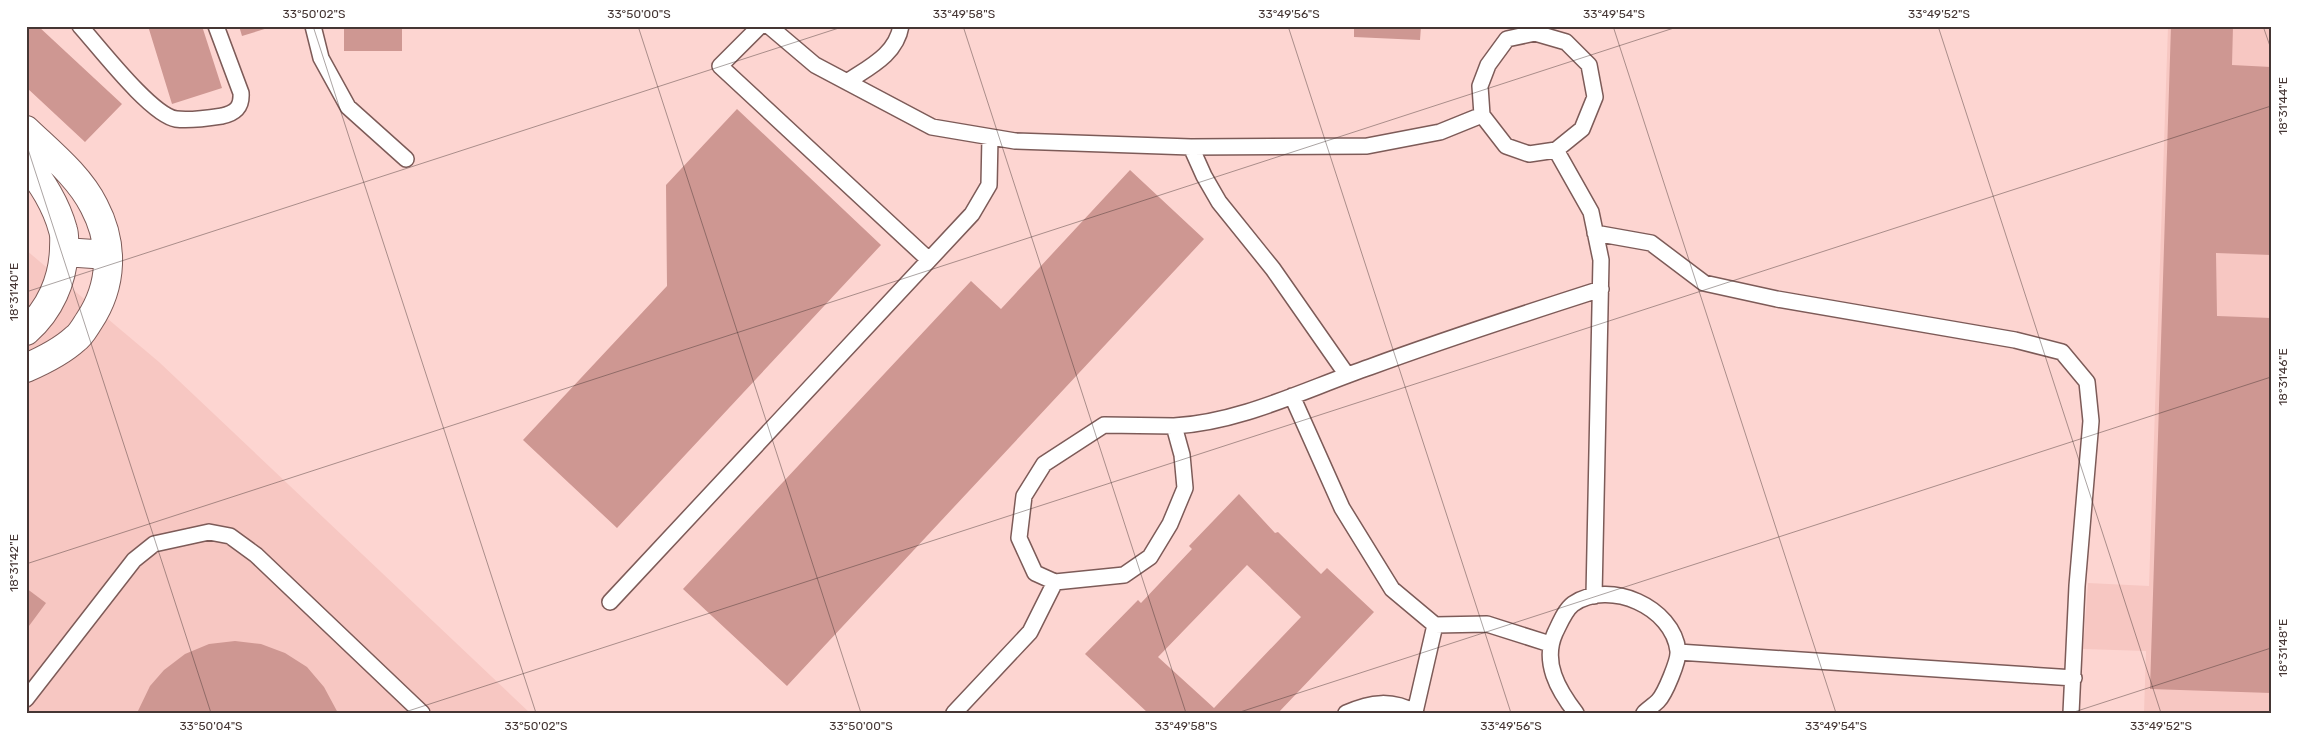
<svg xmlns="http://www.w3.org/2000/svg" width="2297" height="739" viewBox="0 0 2297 739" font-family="Rubik,sans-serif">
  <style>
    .built { fill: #f7c7c2 }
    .building { fill: #ce9792; fill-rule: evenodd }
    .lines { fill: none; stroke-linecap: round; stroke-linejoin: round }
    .lane-casing { stroke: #7d5b58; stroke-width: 18 }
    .street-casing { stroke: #7d5b58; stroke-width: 30 }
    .lane { stroke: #fff; stroke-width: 15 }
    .street { stroke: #fff; stroke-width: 28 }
    .ticks { fill: none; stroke: #453634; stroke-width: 1; stroke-opacity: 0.45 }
    .neatline { fill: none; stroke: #453634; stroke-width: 2 }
    .ticks-label { font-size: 12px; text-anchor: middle; fill: #453634 }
  </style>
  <rect width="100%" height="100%" fill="#fdd5d1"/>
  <path class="built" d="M2168 26H2271V713H2144L2146 651 2083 649 2088 583 2149 586Z
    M26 250 159 362 530 713H26Z"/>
  <path class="building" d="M26 26H38L122 104 85 142 26 87Z
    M148 26H202L222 88 172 104Z
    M239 26H271V27L242 36Z
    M344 26H402V51H344Z
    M1354 26H1421L1420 40 1354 37Z
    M2171 26H2233L2232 65 2271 67V255L2216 253 2217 316 2271 318V693L2150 689Z
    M737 109 881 245 617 528 523 440 667 286 666 185Z
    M1130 170 1204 239 787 686 683 589 971 281 1001 309Z
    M1239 494 1275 533 1278 532 1321 574 1327 568 1374 612 1278 713H1148L1085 654 1138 600 1141 603 1192 549 1189 546ZM1247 565 1301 617 1214 708 1158 657Z
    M26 588 46 603 26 630Z
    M235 641 261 644 285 653 307 667 324 687 338 713H137L150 686 164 670 185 654 209 644Z"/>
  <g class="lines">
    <g class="lane-casing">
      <path id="lane" d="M80 26C99 47 151 115 176 119 190 121 209 118 222 116 236 113 242 107 241 93L216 26
        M313 26 321 58 348 107 406 159
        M760 26 720 66 929 260
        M769 26 815 65 932 127 1015 141 1191 147 1367 146 1440 132 1482 115
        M1535 33 1566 42 1589 65 1595 97 1582 129 1556 150 1529 154 1506 146 1482 115 1480 86 1488 65 1507 39Z
        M847 82C869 67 896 55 901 26
        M1191 147 1204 176 1219 202 1273 269 1347 375
        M1556 150 1591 212 1601 260 1594 596
        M1595 233 1651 243 1704 283 1777 299 2015 340 2062 352 2087 382 2091 421 2077 586 2071 713
        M1292 396 1342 508 1392 589 1435 625 1487 624 1550 644
        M1104 425 1174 426 1182 455 1185 488 1170 524 1150 557 1124 575 1055 582 1035 573 1019 538 1024 496 1044 464Z
        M1174 426C1242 422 1306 389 1370 367 1446 339 1523 314 1601 289
        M610 602 972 214 989 185 990 137
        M1678 652 2074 678
        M26 699 134 560 154 544 209 532 230 536 256 555 422 713
        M1415 712 1435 625
        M954 713 1030 632 1055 582
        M1346 713C1371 702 1392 699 1416 713
        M1576 713C1558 690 1542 662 1555 633 1560 623 1565 610 1573 604 1610 579 1673 607 1678 651 1679 660 1665 694 1658 701 1654 705 1648 709 1644 713"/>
    </g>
    <g class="street-casing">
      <path id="street" d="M26 130C50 153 79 176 94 206 114 244 113 285 89 321 85 327 81 335 75 339 62 351 42 361 26 368
        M26 162C42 183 56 204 63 230 65 236 64 243 64 249 63 280 50 310 26 331
        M64 252 108 255"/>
    </g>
    <use href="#lane" class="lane"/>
    <use href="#street" class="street"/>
  </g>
  <path class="ticks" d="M313 26 536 713M638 26 861 713M963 26 1186 713M1288 26 1511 713M1613 26 1836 713M1938 26 2161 713M2263 26 2271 49M26 143 211 713M26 292 845 26M26 564 1680 26M402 713 2271 106M1237 713 2271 377M2071 713 2271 648"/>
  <rect width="2297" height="739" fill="none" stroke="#ffffff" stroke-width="55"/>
  <rect x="28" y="28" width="2242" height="684" class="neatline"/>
  <g class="ticks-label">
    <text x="314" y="18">33°50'02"S</text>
    <text x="639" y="18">33°50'00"S</text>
    <text x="964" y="18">33°49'58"S</text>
    <text x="1289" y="18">33°49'56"S</text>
    <text x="1614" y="18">33°49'54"S</text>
    <text x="1939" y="18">33°49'52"S</text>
    <text transform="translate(2283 106) rotate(-90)" y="4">18°31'44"E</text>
    <text transform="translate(14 292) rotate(-90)" y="4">18°31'40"E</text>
    <text transform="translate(2283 377) rotate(-90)" y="4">18°31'46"E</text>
    <text transform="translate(14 563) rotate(-90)" y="4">18°31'42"E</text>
    <text transform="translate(2283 648) rotate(-90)" y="4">18°31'48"E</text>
    <text x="211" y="730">33°50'04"S</text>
    <text x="536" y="730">33°50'02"S</text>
    <text x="861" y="730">33°50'00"S</text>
    <text x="1186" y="730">33°49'58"S</text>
    <text x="1511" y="730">33°49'56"S</text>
    <text x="1836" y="730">33°49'54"S</text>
    <text x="2161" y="730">33°49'52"S</text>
  </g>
</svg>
